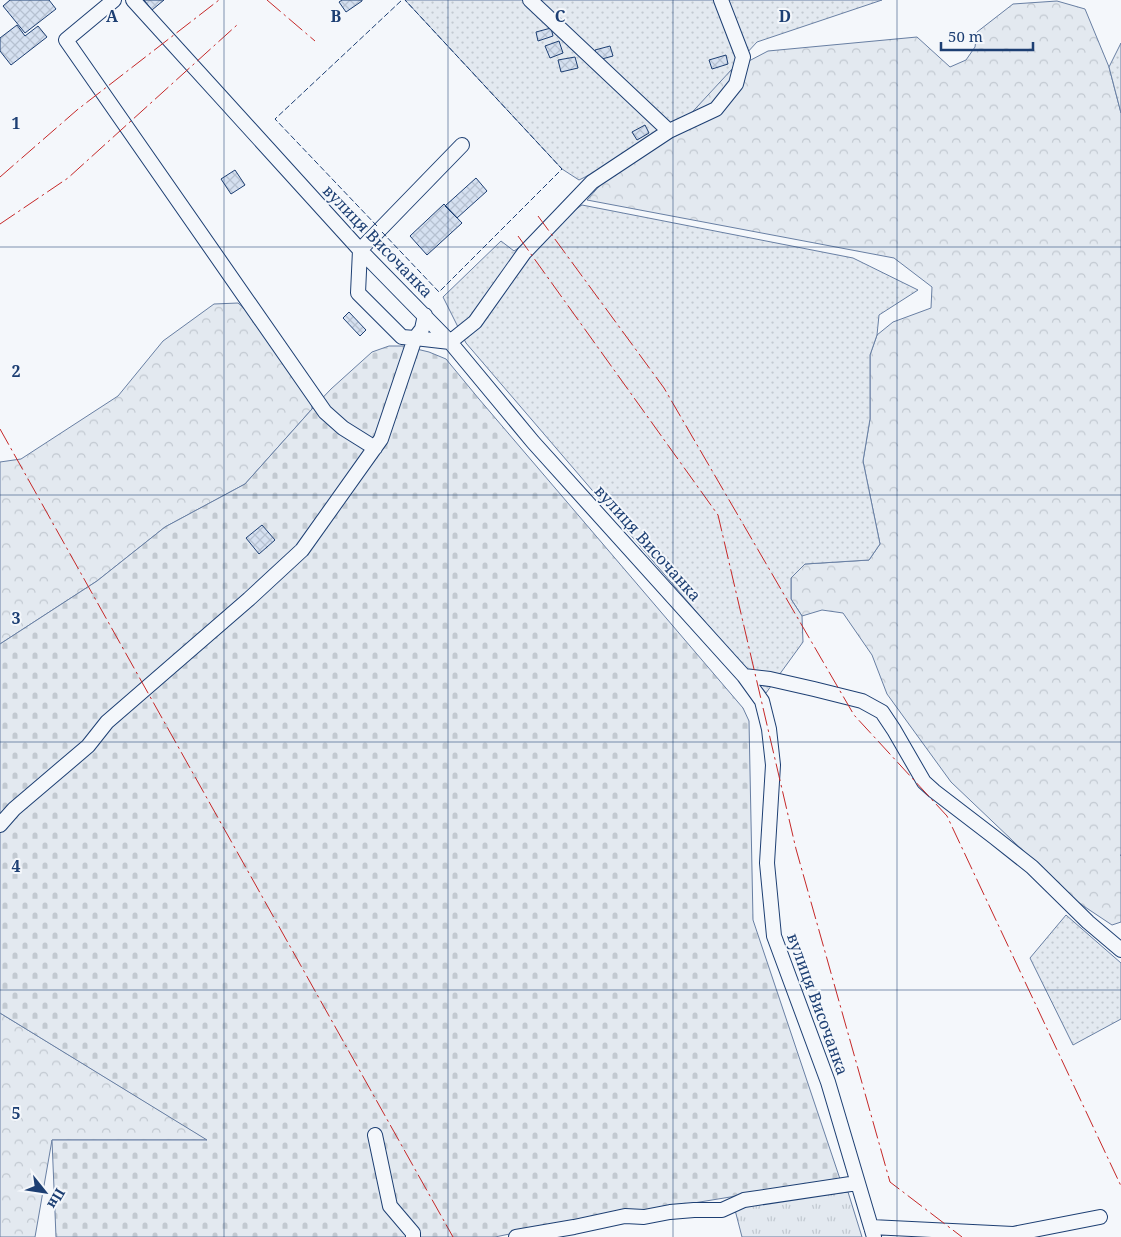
<svg xmlns="http://www.w3.org/2000/svg" width="1121" height="1237" viewBox="0 0 1121 1237" font-family="'Noto Serif',serif">
  <style>
    .grass { fill: url(#grass-tufts); stroke: #687fa3 }
    .forest { fill: url(#forest-crowns); stroke: #687fa3 }
    .cemetery { fill: url(#cemetery-stones); stroke: #687fa3 }
    .park { fill: url(#park-dots); stroke: #687fa3 }
    .building { fill: url(#building-cross-hatch); stroke: #1d3f73 }
    .lines { fill: none; stroke-linecap: round; stroke-linejoin: round }
    .minor-casing { stroke: #1d3f73; stroke-width: 16 }
    .minor { stroke: #f4f7fb; stroke-width: 14 }
    .fence { stroke: #1d3f73; stroke-width: 1; stroke-dasharray: 6 2.5; stroke-linecap: butt }
    .power { stroke: #c62828; stroke-width: 1; stroke-dasharray: 18 4 2.5 4; stroke-linecap: butt }
    .grid { fill: none; stroke: #1d3f73; stroke-width: 1; stroke-opacity: 0.55 }
    .labels { text-anchor: middle; dominant-baseline: central; stroke-width: 4; stroke-linejoin: round; paint-order: stroke }
    .street-label { font-size: 16px; fill: #1d3f73; stroke: #f4f7fb }
    .grid-label { font-size: 16px; text-anchor: middle; font-weight: bold; fill: #1d3f73; stroke: #f4f7fb; stroke-width: 4; stroke-linejoin: round; paint-order: stroke }
  </style>
  <defs>
    <pattern id="grass-tufts" width="24" height="20" patternUnits="userSpaceOnUse" patternTransform="scale(1.25)"><rect width="24" height="20" fill="#e3e9f0"/><path d="M3 7l-1-3M5 7V3M7 7l1-3M15 17l-1-3M17 17v-4M19 17l1-3" fill="none" stroke="#c2c9d1"/></pattern>
    <pattern id="forest-crowns" width="20" height="18" patternUnits="userSpaceOnUse" patternTransform="scale(1.25)"><rect width="20" height="18" fill="#e3e9f0"/><path d="M2 6a3 3 0 1 1 6 0M12 15a3 3 0 1 1 6 0" fill="none" stroke="#c2c9d1"/></pattern>
    <pattern id="cemetery-stones" width="16" height="16" patternUnits="userSpaceOnUse" patternTransform="scale(1.25)"><rect width="16" height="16" fill="#e3e9f0"/><path d="M2 7V4a2 2 0 0 1 4 0v3zM10 15v-3a2 2 0 0 1 4 0v3z" fill="#c2c9d1"/></pattern>
    <pattern id="park-dots" width="8" height="8" patternUnits="userSpaceOnUse" patternTransform="scale(1.25)"><rect width="8" height="8" fill="#e3e9f0"/><path d="M2 2h.1M6 6h.1" fill="none" stroke="#c2c9d1" stroke-width="1.8" stroke-linecap="round"/></pattern>
    <pattern id="building-cross-hatch" width="8" height="8" patternUnits="userSpaceOnUse" patternTransform="scale(1.25)"><rect width="8" height="8" fill="#d5e0f0"/><path d="M0 0l8 8M0 8l8-8" fill="none" stroke="#b6c1d1"/></pattern>
  </defs>
  <rect width="100%" height="100%" fill="#f4f7fb"/>
  <path class="grass" d="M848 1192 862 1237H742L734 1206Z"/>
  <path class="forest" d="M1057 1 1085 9 1109 67 1121 113V855H1120L1121 856V922L1112 925 1076 901 951 782 887 694 872 655 843 613 822 610 802 616 791 599V578L805 564 869 560 880 544 863 461 870 419V355L877 335 893 322 931 308 932 287 894 258 587 200 610 174 728 72 768 51 917 37 950 67 966 60 975 47 977 32 1013 4Z
    M238 303 255 318 312 396V409L245 484 165 527 97 581 0 644V462L21 459 118 396 163 341 214 304Z
    M0 1013 208 1140H52L35 1237H0Z"/>
  <path class="cemetery" d="M389 346H404L429 352 446 359 479 399 743 708 749 721 753 920 840 1179 529 1230 495 1237H56L52 1140H207L0 1013V644L97 581 165 527 245 484 312 409 331 389 372 352Z"/>
  <path class="park" d="M405 0H882L757 42 672 134 579 180 562 169Z
    M1121 43V113L1109 67Z
    M582 205 853 258 918 290 879 315 877 335 870 355V419L863 461 880 544 869 560 805 564 791 578V599L802 616 803 642 766 693 466 343 443 297 501 241 514 251Z
    M1066 915 1121 963V1019L1073 1045 1030 958Z"/>
  <path class="building" d="M10 0H49L56 9 25 33 3 6Z
    M144 0H164L152 10Z
    M342 0H362V1L346 12 339 2Z
    M17 25 25 36 38 26 47 37 11 65 0 51V38Z
    M551 28 553 36 538 41 536 32Z
    M559 41 563 53 550 58 545 46Z
    M610 46 613 56 598 60 595 50Z
    M726 55 728 64 712 69 709 60Z
    M575 57 578 68 561 72 558 60Z
    M645 125 649 133 637 140 632 132Z
    M235 170 245 185 231 194 221 179Z
    M476 178 487 191 457 218 445 206Z
    M444 204 462 223 427 255 410 236Z
    M349 312 366 330 360 336 343 318Z
    M262 525 275 540 259 554 246 538Z"/>
  <g class="lines">
    <g class="minor-casing">
      <path id="minor" d="M114 0 66 40 325 412 343 428 375 448
        M133 0 360 250 450 342 533 442 744 676 762 701 769 729 773 765 767 863 774 936 828 1082 874 1237
        M530 0 669 131
        M425 315 422 329 415 338 402 337 358 293 360 250 462 145
        M744 676 770 679 814 689 862 701 882 712 894 730 924 782 934 791 994 837 1032 867 1088 922 1121 950
        M0 825 14 809 88 746 107 722 249 599 302 550 381 439 415 338 450 342 475 322 524 253 592 182 669 131 716 109 736 84 743 57 721 0
        M375 1135 390 1206 413 1233V1237
        M871 1227 1013 1234 1100 1217
        M516 1237 574 1227 625 1216 644 1217 670 1212 694 1210H722L744 1200 857 1183"/>
    </g>
    <use href="#minor" class="minor"/>
    <path class="fence" d="M377 226 275 119 402 0
      M382 232 439 292 562 169 405 0"/>
    <path class="power" d="M267 0 315 41
      M0 177 77 110 219 0
      M538 216 664 388 854 715 947 816 1121 1186
      M0 224 68 178 237 25
      M518 236 718 515 796 849 890 1182 962 1237
      M0 429 453 1237"/>
  </g>
  <path class="grid" d="M224 0V1237M448 0V1237M673 0V1237M897 0V1237M0 247H1121M0 495H1121M0 742H1121M0 990H1121"/>
  <g class="labels">
    <g class="street-label">
      <text transform="translate(378 241) rotate(46)">вулиця Височанка</text>
      <text transform="translate(648 543) rotate(48)">вулиця Височанка</text>
      <text transform="translate(818 1004) rotate(70)">вулиця Височанка</text>
    </g>
  </g>
  <g class="grid-label">
    <text x="112" y="22">A</text>
    <text x="336" y="22">B</text>
    <text x="560" y="22">C</text>
    <text x="785" y="22">D</text>
    <text x="16" y="129">1</text>
    <text x="16" y="377">2</text>
    <text x="16" y="624">3</text>
    <text x="16" y="872">4</text>
    <text x="16" y="1119">5</text>
  </g>
  <g transform="translate(45 1192) rotate(120)" stroke="#f4f7fb" stroke-width="4" paint-order="stroke">
  <path d="M0-4L9 19L0 12L-9 19Z" fill="#1d3f73"/>
  <text y="-8" font-size="14" font-weight="bold" text-anchor="middle" fill="#1d3f73">Пн</text>
  </g>
  <path d="M941 42v8h92v-8" fill="none" stroke="#1d3f73" stroke-width="2.5"/>
  <text x="948" y="42" font-size="15" fill="#1d3f73" stroke="#f4f7fb" stroke-width="4" paint-order="stroke">50 m</text>
</svg>
